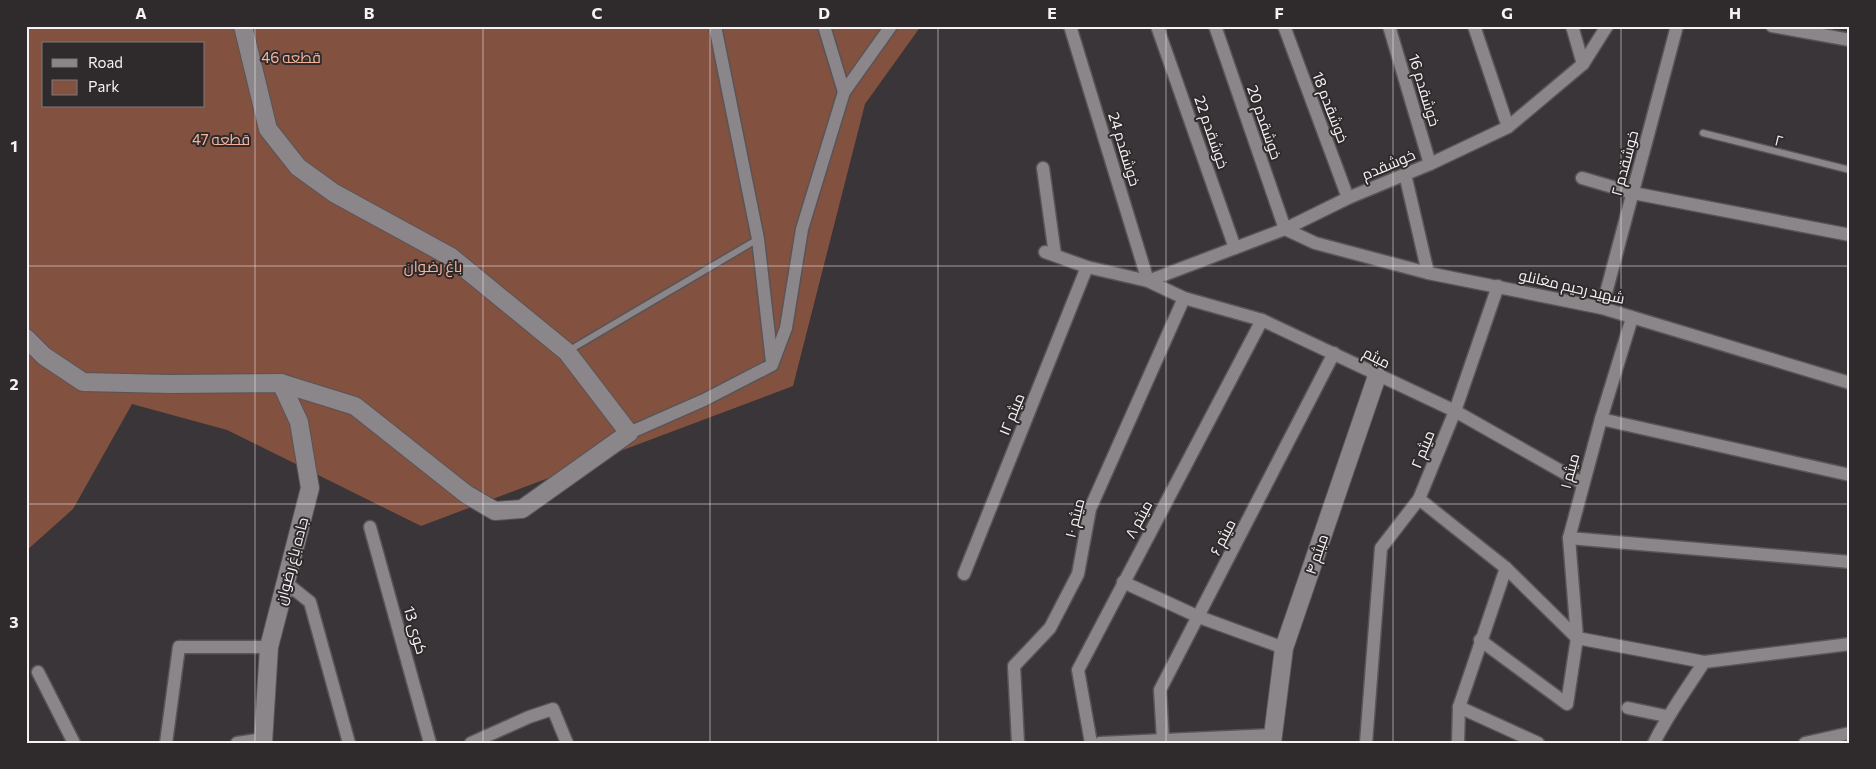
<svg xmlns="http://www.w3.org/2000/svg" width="1876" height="769" font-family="Commissioner,Cairo,sans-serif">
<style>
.green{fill:#835140;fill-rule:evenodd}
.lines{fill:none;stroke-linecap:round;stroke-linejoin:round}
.lane-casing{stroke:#585457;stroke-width:9}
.street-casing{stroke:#585457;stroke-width:15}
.secondary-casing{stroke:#585457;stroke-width:20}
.lane{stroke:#8b868a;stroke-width:6}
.street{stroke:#8b868a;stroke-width:12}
.secondary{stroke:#8b868a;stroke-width:18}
.grid{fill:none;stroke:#f6f3f5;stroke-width:1;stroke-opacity:0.55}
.labels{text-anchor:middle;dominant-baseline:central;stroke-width:4;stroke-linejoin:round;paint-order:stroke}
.park-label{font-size:15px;fill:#f7b49b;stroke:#2f2b2d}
.street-label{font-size:15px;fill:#f6f3f5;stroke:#2f2b2d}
.neatline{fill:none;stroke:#f6f3f5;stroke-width:2}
.grid-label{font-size:16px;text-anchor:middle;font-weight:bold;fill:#f6f3f5}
</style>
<rect width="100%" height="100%" fill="#393538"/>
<path class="green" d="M26 26H921L865 104 793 386 421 526 227 430 132 404 73 509 26 551ZM44 44H204V106H44Z"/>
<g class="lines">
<g class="lane-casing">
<g id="lane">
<polyline points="1703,133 1850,170"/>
<polyline points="568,351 758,239"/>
</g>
</g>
<g class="street-casing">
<g id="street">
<polyline points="715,26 758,239 772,362"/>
<polyline points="824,26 844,92"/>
<polyline points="1070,26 1148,281"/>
<polyline points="1157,26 1235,248"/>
<polyline points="1215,26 1285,229 1315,243 1428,273 1602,308 1850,383"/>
<polyline points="1284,26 1348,198"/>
<polyline points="1389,26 1430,164"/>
<polyline points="1474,26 1508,127"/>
<polyline points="1572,26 1583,64"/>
<polyline points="1772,26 1850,40"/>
<polyline points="1043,168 1055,255"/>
<polyline points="1405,174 1428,273"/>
<polyline points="1582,178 1633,193 1850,235"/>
<polyline points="1045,252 1087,267 1148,281 1184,298 1262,320 1455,411 1582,483"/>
<polyline points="1148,281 1285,229 1348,198 1430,164 1508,127 1583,64 1607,26"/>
<polyline points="1602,308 1677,26"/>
<polyline points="1601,419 1850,475"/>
<polyline points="629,433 704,400 772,365 786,328 802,229 844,92 891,26"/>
<polyline points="1419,499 1506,568 1577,638 1704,662 1850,644"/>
<polyline points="370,527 430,743"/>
<polyline points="1569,538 1850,562"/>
<polyline points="964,574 1087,267"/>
<polyline points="285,582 310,602 349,743"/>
<polyline points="1123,582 1199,617 1284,648"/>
<polyline points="1480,640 1567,704 1577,638 1569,538 1601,419 1632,318"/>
<polyline points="38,672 74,743"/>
<polyline points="1459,707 1538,743"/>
<polyline points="1628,708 1666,716"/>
<polyline points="1163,740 1160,690 1334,353"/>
<polyline points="166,743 179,647 269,647"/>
<polyline points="237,743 263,739"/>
<polyline points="471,743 529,717 553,709 567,743"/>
<polyline points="1018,743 1014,666 1050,628 1078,574 1090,509 1184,298"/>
<polyline points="1091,743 1078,670 1262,320"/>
<polyline points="1100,743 1273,735"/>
<polyline points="1366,743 1381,548 1419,499 1455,411 1498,286"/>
<polyline points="1458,743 1459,707 1506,568"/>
<path d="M1654 743C1668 714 1687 689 1704 662"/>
<polyline points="1805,743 1850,733"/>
</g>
</g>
<g class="secondary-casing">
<g id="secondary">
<polyline points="26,338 44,356 83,382 170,384 281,383 355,406 466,494 495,511 522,509 629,433 567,352 451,257 334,193 298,167 268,129 243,26"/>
<polyline points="263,743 269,647 310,488 299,422 281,383"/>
<polyline points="1272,743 1284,648 1377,376"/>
</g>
</g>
<use href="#lane" class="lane"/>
<use href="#street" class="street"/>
<use href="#secondary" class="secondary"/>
</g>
<path class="grid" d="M255 26V743M483 26V743M710 26V743M938 26V743M1166 26V743M1393 26V743M1621 26V743M26 266H1850M26 504H1850"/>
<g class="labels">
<g class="park-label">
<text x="291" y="57">قطعه 46</text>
<text x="221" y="139">قطعه 47</text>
<text x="433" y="266">باغ رضوان</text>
</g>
<g class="street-label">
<text transform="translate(1425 90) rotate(73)">خوشقدم 16</text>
<text transform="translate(1331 107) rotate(69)">خوشقدم 18</text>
<text transform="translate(1265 122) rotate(71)">خوشقدم 20</text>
<text transform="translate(1212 132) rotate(71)">خوشقدم 22</text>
<text transform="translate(1779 140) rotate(14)">۲</text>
<text transform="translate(1125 149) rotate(73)">خوشقدم 24</text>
<text transform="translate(1624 163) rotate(-75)">۲ خوشقدم</text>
<text transform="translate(1388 164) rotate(-23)">خوشقدم</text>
<text transform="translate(1572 286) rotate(13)">شهید رحیم مغانلو</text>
<text transform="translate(1377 357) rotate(27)">میثم</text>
<text transform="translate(1011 414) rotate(-68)">۱۲ میثم</text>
<text transform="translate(1422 449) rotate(-68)">۲ میثم</text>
<text transform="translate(1569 471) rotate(-75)">۱ میثم</text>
<text transform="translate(1074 518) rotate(-76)">۱۰ میثم</text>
<text transform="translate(1138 519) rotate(-62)">۸ میثم</text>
<text transform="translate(1222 537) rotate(-63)">۶ میثم</text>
<text transform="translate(1316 554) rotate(-71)">۴ میثم</text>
<text transform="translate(291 561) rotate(-75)">جاده باغ رضوان</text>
<text transform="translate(416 630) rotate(74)">کوی 13</text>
</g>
</g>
<rect width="1876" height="769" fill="none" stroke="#2f2b2d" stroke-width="55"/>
<rect x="42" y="42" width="162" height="65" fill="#2f2b2d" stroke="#7f7b7d"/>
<rect x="52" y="59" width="25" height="8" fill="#8b868a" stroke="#7f7b7d"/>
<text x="88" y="68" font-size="15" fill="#f6f3f5">Road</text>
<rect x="52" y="80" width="25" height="15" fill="#835140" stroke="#7f7b7d"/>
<text x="88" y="92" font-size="15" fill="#f6f3f5">Park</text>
<rect x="28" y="28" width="1820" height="714" class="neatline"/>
<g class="grid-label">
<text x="141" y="19">A</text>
<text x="369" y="19">B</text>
<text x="597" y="19">C</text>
<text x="824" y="19">D</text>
<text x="1052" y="19">E</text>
<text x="1279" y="19">F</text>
<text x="1507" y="19">G</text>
<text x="1735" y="19">H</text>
<text x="14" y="152">1</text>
<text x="14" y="390">2</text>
<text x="14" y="628">3</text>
</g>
</svg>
